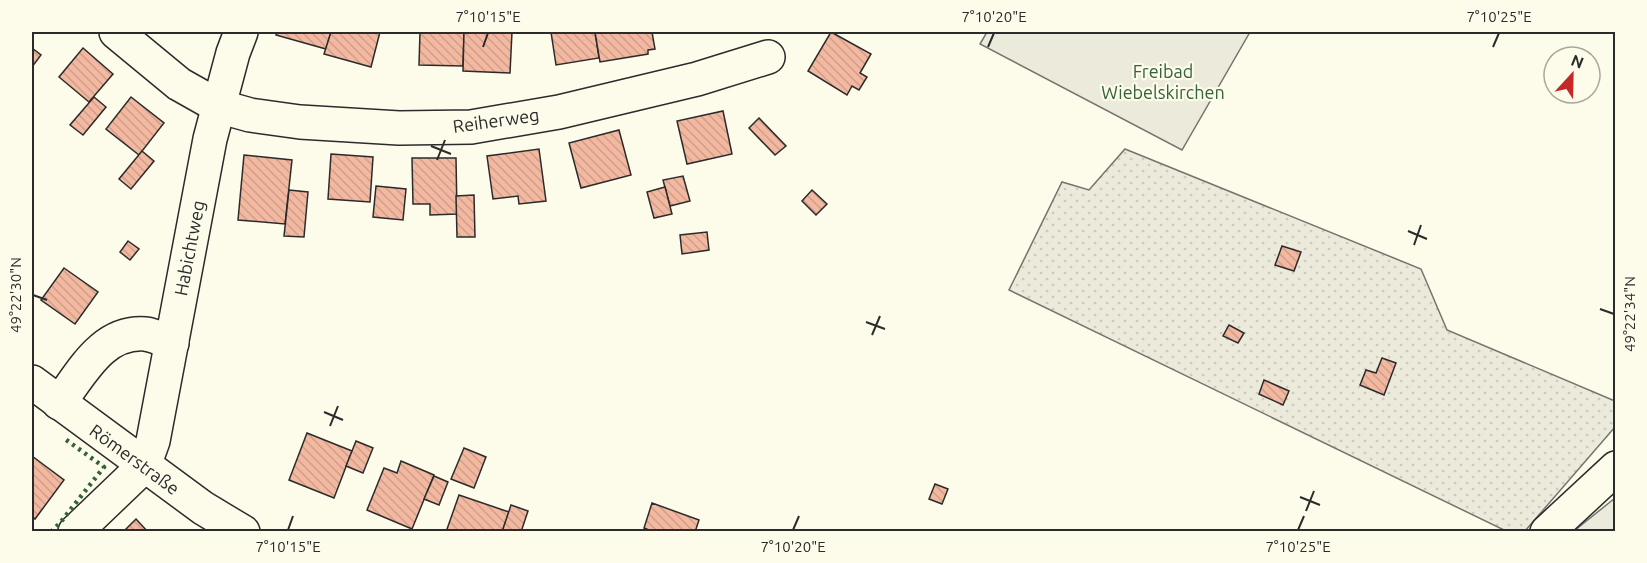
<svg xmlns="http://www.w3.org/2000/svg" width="1647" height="563" font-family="Ubuntu,sans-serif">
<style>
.grass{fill:url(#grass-dots);stroke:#74746e;stroke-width:1.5}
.park{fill:#ecebdb;stroke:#74746e;stroke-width:1.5}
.building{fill:url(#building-back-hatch);stroke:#2b2b2b;stroke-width:1.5}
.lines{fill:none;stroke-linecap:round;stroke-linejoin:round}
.minor-casing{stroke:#2b2b2b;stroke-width:36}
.minor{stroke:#fdfbea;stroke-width:33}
.hedge{stroke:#34623c;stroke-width:4.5;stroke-dasharray:3 4.5;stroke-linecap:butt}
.ticks{fill:none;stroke:#2b2b2b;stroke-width:2}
.labels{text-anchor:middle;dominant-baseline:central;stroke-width:4.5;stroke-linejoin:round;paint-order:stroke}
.park-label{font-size:18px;fill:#34623c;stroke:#fdfbea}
.street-label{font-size:18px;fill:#2b2b2b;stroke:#fdfbea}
.neatline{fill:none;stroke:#2b2b2b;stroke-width:2}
.ticks-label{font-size:15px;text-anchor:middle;fill:#2b2b2b}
</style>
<defs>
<pattern id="grass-dots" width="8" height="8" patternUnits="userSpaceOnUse" patternTransform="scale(1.5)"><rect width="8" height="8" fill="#ecebdb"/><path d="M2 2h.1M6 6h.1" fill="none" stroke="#cbcabc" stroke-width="1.8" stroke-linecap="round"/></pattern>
<pattern id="building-back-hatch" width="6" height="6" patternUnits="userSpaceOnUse" patternTransform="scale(1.5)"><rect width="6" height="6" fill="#f2b8a0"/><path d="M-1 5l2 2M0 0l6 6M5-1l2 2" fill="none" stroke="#d09e8a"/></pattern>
</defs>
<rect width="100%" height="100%" fill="#fdfbea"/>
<polygon class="grass" points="1125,149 1421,269 1447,330 1615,401 1615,427 1525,531 1506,531 1009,290 1062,182 1089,190"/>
<g class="park">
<polygon points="987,32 1250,32 1182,150 980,44"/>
<polygon points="1615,498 1615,531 1574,531"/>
</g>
<g class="building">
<polygon points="277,32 331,32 326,49 276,35"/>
<polygon points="331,32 380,32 371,67 324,54"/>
<polygon points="420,32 464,32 463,66 419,65"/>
<polygon points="464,32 512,32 510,73 463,71"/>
<polygon points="551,32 595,32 599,58 556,65"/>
<polygon points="595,32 652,32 655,49 648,50 648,54 600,62"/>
<polygon points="831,32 871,54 860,73 867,77 859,90 852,86 847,95 808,71"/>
<polygon points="32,48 41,55 32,67"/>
<polygon points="83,48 113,74 89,102 59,77"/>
<polygon points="94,97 106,107 83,135 70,125"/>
<polygon points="131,97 164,123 139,155 106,129"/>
<polygon points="723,111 732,154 687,164 677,121"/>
<polygon points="759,118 786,146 775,155 749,128"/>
<polygon points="619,130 631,175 581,188 569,143"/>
<polygon points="539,149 546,201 519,204 518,196 493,199 487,156"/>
<polygon points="142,151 154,161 131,189 119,179"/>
<polygon points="331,154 373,157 370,202 328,199"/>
<polygon points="244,155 292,160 285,224 238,220"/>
<polygon points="412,158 456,158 457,214 430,215 430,204 413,204"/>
<polygon points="683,176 690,201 670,206 663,180"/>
<polygon points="376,186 406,189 403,220 373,217"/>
<polygon points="665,187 672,214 654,218 647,192"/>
<polygon points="289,190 308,192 304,237 284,236"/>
<polygon points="812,190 827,204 816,215 802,201"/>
<polygon points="474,195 475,237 457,237 456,196"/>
<polygon points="707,232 709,250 682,254 680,235"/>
<polygon points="128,241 139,249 130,260 120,252"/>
<polygon points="1282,246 1301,252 1294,271 1275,265"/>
<polygon points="64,268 98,292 75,324 41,300"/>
<polygon points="1229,325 1244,333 1238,343 1223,336"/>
<polygon points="1382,358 1396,363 1384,395 1360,385 1366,370 1376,373"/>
<polygon points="1264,380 1289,391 1283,405 1259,394"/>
<polygon points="307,433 352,451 334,498 289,480"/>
<polygon points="356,441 373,448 363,473 346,466"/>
<polygon points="464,448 486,457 474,488 451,479"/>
<polygon points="32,456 64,480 35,519 32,516"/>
<polygon points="401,461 434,475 412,529 367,510 384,468 397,473"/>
<polygon points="434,476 448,482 439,505 424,499"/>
<polygon points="935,484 948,489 942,504 929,499"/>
<polygon points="459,495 509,512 502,532 446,532"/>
<polygon points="652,503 699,520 695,532 654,532 644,528"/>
<polygon points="511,505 528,511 521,532 502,532"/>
<polygon points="136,519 148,532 123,532"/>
</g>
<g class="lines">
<g class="minor-casing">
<g id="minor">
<polyline points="116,32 179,84 218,106 250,115 300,122 399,128 471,127 559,112 697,79 768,57"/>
<polyline points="32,382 203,508 243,532"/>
<path d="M59 403C82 373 102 331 145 334 154 335 164 340 172 343"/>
<polyline points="75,532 144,466 153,441 210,139 233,53 241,32"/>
<polyline points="1547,532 1616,468"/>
</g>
</g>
<use href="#minor" class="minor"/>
<polyline class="hedge" points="51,532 60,523 104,467 65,439"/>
</g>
<path class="ticks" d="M483 47 488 33M988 47 994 33M1493 47 1499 33M431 146 451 154M437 160 445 140M1408 231 1427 239M1414 245 1421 225M33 295 47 300M1600 309 1614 314M866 322 885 329M872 335 880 316M324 412 343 420M330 426 338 406M1300 497 1320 505M1306 511 1314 491M288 530 293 516M793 530 799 516M1298 530 1304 516"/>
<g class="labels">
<g class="park-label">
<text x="1163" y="71">Freibad<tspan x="1163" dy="21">Wiebelskirchen</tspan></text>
</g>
<g class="street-label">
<text transform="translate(496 120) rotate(-8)">Reiherweg</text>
<text transform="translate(189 248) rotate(-79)">Habichtweg</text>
<text transform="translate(135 459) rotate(36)">Römerstraße</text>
</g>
</g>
<rect width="1647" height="563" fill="none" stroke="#fdfbea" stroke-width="66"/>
<g transform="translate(1572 75) rotate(22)"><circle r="28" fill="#fdfbea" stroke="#a9a89e" stroke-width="1.5"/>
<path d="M0-4.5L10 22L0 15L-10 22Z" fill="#c62828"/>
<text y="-9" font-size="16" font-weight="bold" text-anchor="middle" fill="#2b2b2b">N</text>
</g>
<rect x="33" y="33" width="1581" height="497" class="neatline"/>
<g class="ticks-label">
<text x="488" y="22">7°10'15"E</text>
<text x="994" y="22">7°10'20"E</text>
<text x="1499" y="22">7°10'25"E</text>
<text transform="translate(16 295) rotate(-90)" y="5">49°22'30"N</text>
<text transform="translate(1630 314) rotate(-90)" y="5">49°22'34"N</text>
<text x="288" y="552">7°10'15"E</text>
<text x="793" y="552">7°10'20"E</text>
<text x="1298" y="552">7°10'25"E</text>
</g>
</svg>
